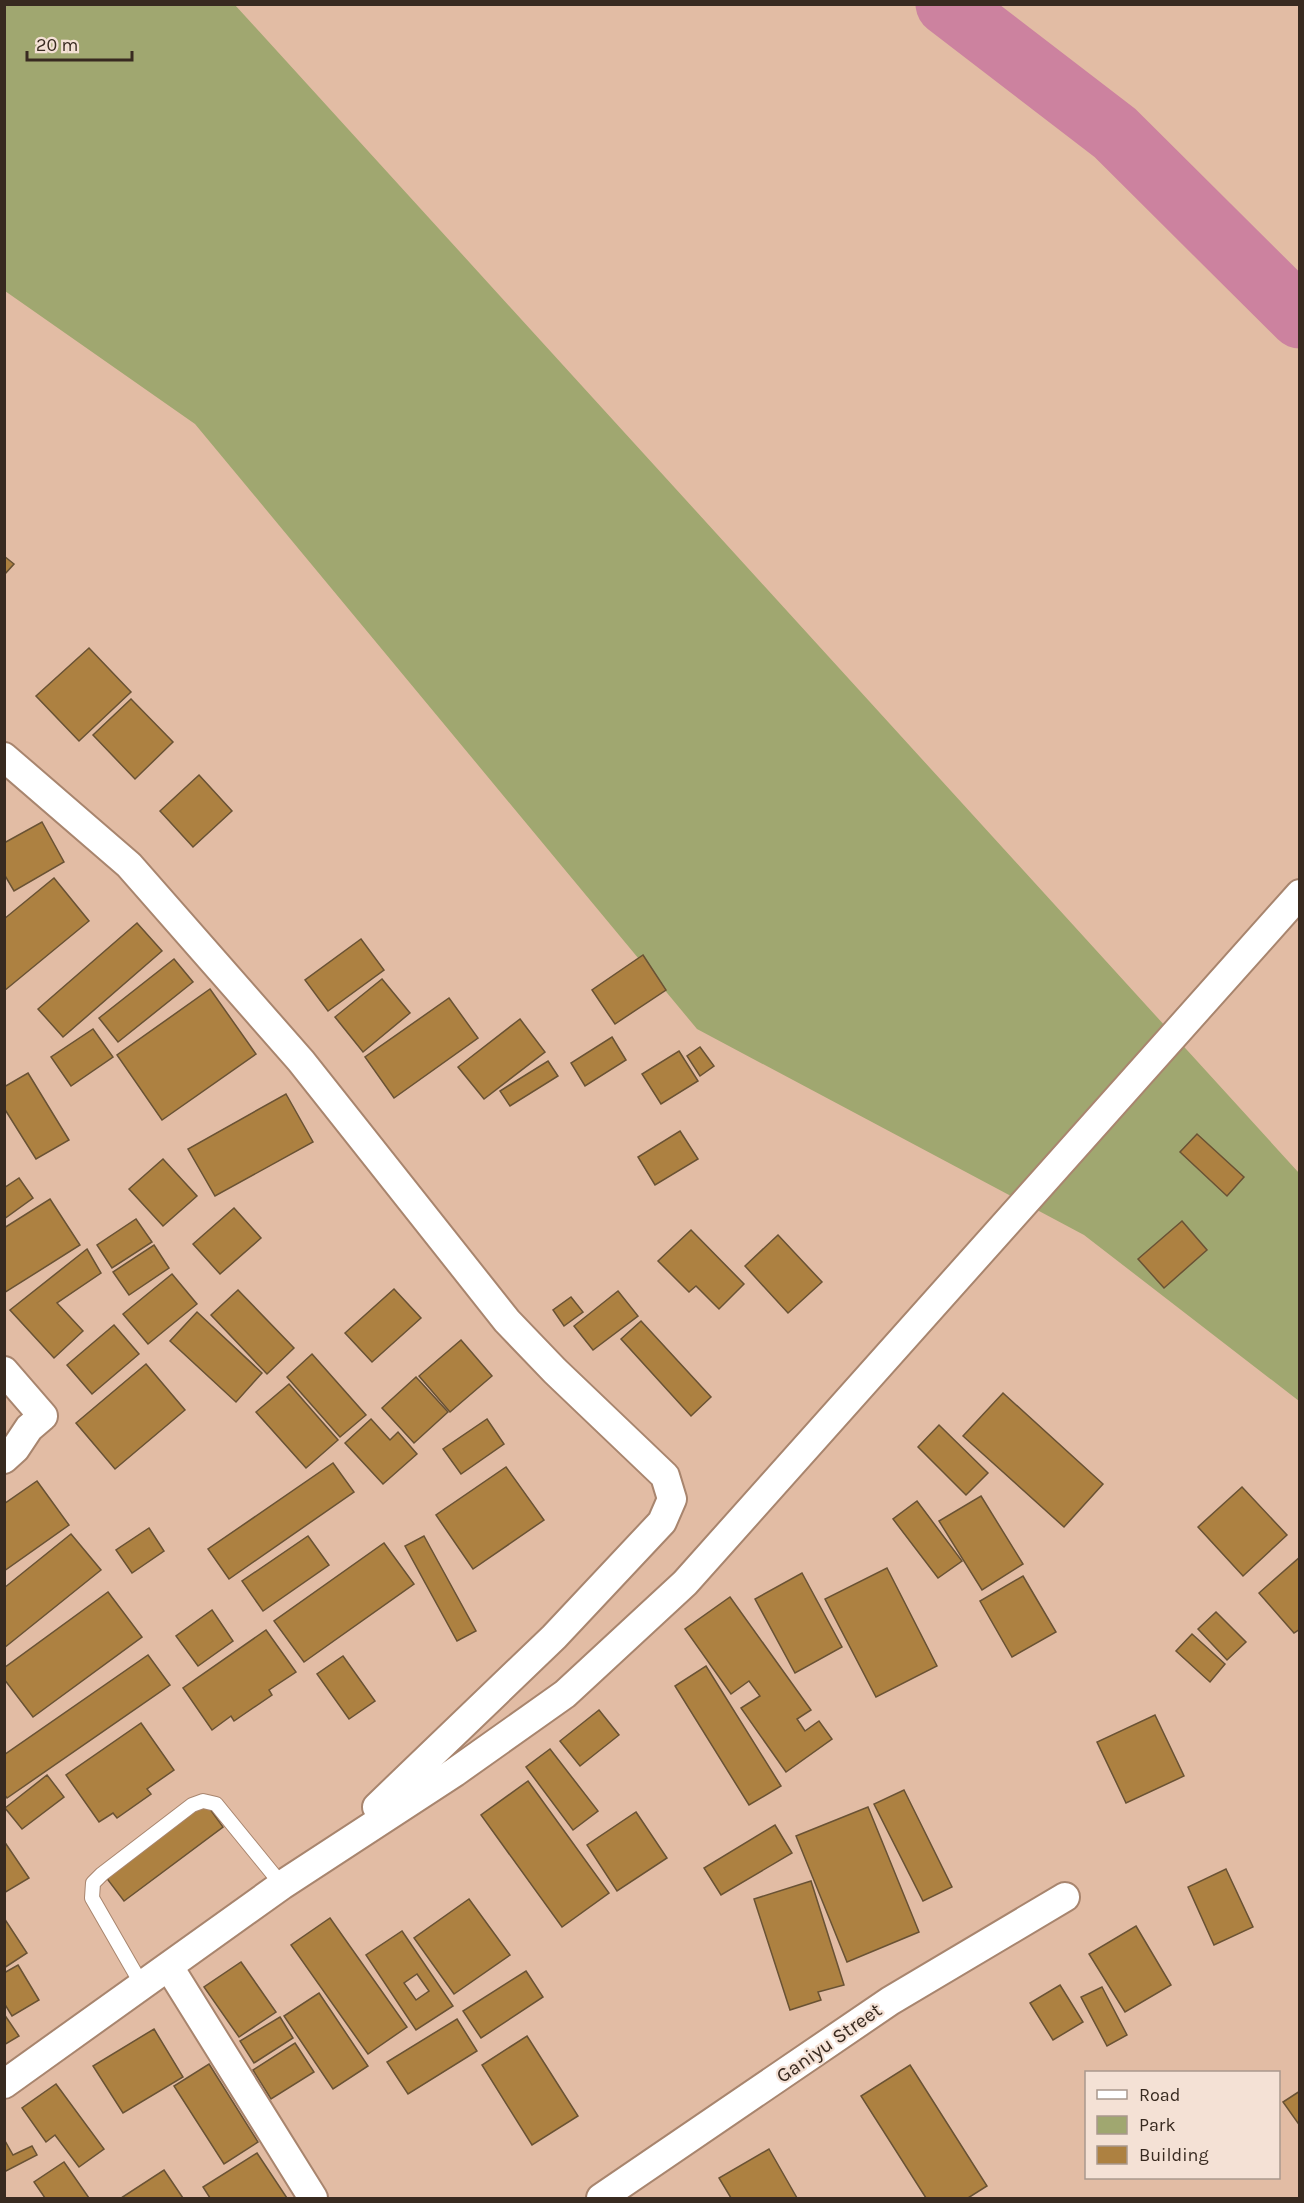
<svg xmlns="http://www.w3.org/2000/svg" width="1304" height="2203" font-family="Karla,sans-serif">
<style>
.green{fill:#a0a770}
.lines{fill:none;stroke-linecap:round;stroke-linejoin:round}
.river{stroke:#cc829f;stroke-width:63}
.building{fill:#ad8141;stroke:#695234;stroke-width:1.5;fill-rule:evenodd}
.service-casing{stroke:#a8856e;stroke-width:16}
.minor-casing{stroke:#a8856e;stroke-width:32}
.service{stroke:#fff;stroke-width:14}
.minor{stroke:#fff;stroke-width:28}
.labels{text-anchor:middle;dominant-baseline:central;stroke-width:4.5;stroke-linejoin:round;paint-order:stroke}
.street-label{font-size:20px;fill:#382a20;stroke:#f4e1d5}
</style>
<rect width="100%" height="100%" fill="#e2bca4"/>
<polygon class="green" points="5,5 235,5 1299,1173 1299,1401 1084,1235 697,1029 195,424 5,291"/>
<g class="lines">
<polyline class="river" points="947,4 1115,133 1300,317"/>
</g>
<g class="building">
<polygon points="4,556 14,564 4,575"/>
<polygon points="89,648 131,692 79,741 36,696"/>
<polygon points="131,699 173,742 135,779 93,735"/>
<polygon points="199,775 232,811 193,847 160,811"/>
<polygon points="42,822 64,862 14,891 4,874 4,843"/>
<polygon points="54,878 89,921 4,991 4,919"/>
<polygon points="137,923 162,951 63,1037 38,1009"/>
<polygon points="361,939 384,970 328,1011 305,980"/>
<polygon points="643,955 666,990 615,1024 592,990"/>
<polygon points="174,959 193,982 118,1042 99,1018"/>
<polygon points="382,979 410,1013 363,1052 335,1017"/>
<polygon points="210,989 256,1054 162,1120 117,1055"/>
<polygon points="449,998 478,1038 394,1098 365,1057"/>
<polygon points="520,1019 545,1052 484,1099 458,1067"/>
<polygon points="93,1029 113,1057 71,1086 51,1057"/>
<polygon points="612,1037 626,1060 585,1086 571,1063"/>
<polygon points="700,1047 714,1066 700,1076 687,1056"/>
<polygon points="679,1051 698,1081 661,1104 642,1074"/>
<polygon points="548,1061 558,1076 510,1106 500,1091"/>
<polygon points="28,1073 69,1140 36,1159 4,1108 4,1087"/>
<polygon points="286,1094 313,1142 215,1196 188,1149"/>
<polygon points="680,1131 698,1159 655,1185 638,1157"/>
<polygon points="1197,1134 1244,1177 1227,1196 1180,1152"/>
<polygon points="163,1159 197,1196 163,1226 129,1189"/>
<polygon points="19,1178 33,1198 4,1219 4,1188"/>
<polygon points="50,1199 80,1245 4,1293 4,1228"/>
<polygon points="234,1208 261,1238 220,1274 193,1244"/>
<polygon points="136,1219 152,1242 112,1268 97,1245"/>
<polygon points="1182,1221 1207,1250 1164,1288 1138,1259"/>
<polygon points="691,1230 744,1284 719,1309 696,1286 689,1292 658,1261"/>
<polygon points="778,1235 822,1282 788,1313 745,1266"/>
<polygon points="154,1245 169,1268 129,1295 113,1272"/>
<polygon points="87,1249 101,1273 57,1303 83,1331 54,1358 10,1310"/>
<polygon points="172,1274 197,1304 148,1344 123,1314"/>
<polygon points="394,1289 421,1318 372,1362 345,1333"/>
<polygon points="238,1290 294,1348 267,1374 211,1315"/>
<polygon points="618,1291 638,1316 593,1350 574,1326"/>
<polygon points="571,1297 583,1312 564,1326 553,1310"/>
<polygon points="197,1312 262,1373 236,1402 170,1341"/>
<polygon points="641,1321 711,1397 691,1416 621,1339"/>
<polygon points="114,1325 139,1354 92,1394 67,1365"/>
<polygon points="461,1340 492,1376 450,1412 419,1376"/>
<polygon points="312,1354 366,1415 340,1437 287,1377"/>
<polygon points="146,1364 185,1410 115,1469 76,1423"/>
<polygon points="416,1377 448,1412 414,1443 382,1408"/>
<polygon points="289,1384 338,1440 306,1468 256,1412"/>
<polygon points="1003,1393 1103,1484 1064,1527 963,1436"/>
<polygon points="371,1419 390,1440 398,1432 417,1454 383,1484 345,1443"/>
<polygon points="487,1419 504,1444 461,1474 443,1449"/>
<polygon points="939,1425 988,1473 966,1495 918,1447"/>
<polygon points="333,1463 354,1492 229,1579 208,1549"/>
<polygon points="506,1467 544,1520 473,1569 436,1515"/>
<polygon points="37,1481 69,1525 4,1571 4,1504"/>
<polygon points="1242,1487 1287,1535 1243,1576 1198,1527"/>
<polygon points="981,1496 1023,1564 982,1590 939,1521"/>
<polygon points="917,1501 962,1561 938,1578 893,1519"/>
<polygon points="149,1528 164,1551 132,1573 116,1550"/>
<polygon points="71,1534 101,1570 4,1648 4,1588"/>
<polygon points="308,1536 329,1565 263,1611 242,1581"/>
<polygon points="424,1536 476,1631 457,1641 405,1546"/>
<polygon points="384,1543 414,1584 304,1662 274,1621"/>
<polygon points="1300,1557 1300,1629 1294,1633 1259,1593"/>
<polygon points="887,1568 937,1666 876,1697 825,1599"/>
<polygon points="802,1573 842,1647 795,1673 755,1599"/>
<polygon points="1023,1576 1056,1632 1012,1657 980,1601"/>
<polygon points="108,1592 142,1637 33,1717 4,1679 4,1668"/>
<polygon points="730,1597 811,1710 797,1719 805,1731 819,1721 832,1739 786,1772 741,1708 760,1696 749,1681 731,1694 685,1629"/>
<polygon points="212,1610 233,1641 198,1666 176,1636"/>
<polygon points="1216,1612 1246,1642 1227,1660 1198,1629"/>
<polygon points="266,1630 296,1672 269,1690 272,1695 234,1721 231,1716 212,1730 183,1688"/>
<polygon points="1192,1634 1225,1664 1210,1682 1176,1651"/>
<polygon points="148,1655 170,1685 7,1798 4,1794 4,1755"/>
<polygon points="343,1656 375,1701 349,1719 317,1674"/>
<polygon points="706,1666 781,1786 749,1805 675,1686"/>
<polygon points="599,1710 619,1735 580,1766 560,1741"/>
<polygon points="1155,1715 1184,1776 1126,1803 1097,1742"/>
<polygon points="141,1723 174,1770 147,1789 151,1794 117,1818 113,1813 99,1822 66,1775"/>
<polygon points="550,1749 598,1811 573,1830 526,1767"/>
<polygon points="47,1775 64,1797 22,1829 5,1808"/>
<polygon points="528,1781 609,1893 562,1927 481,1815"/>
<polygon points="904,1790 952,1887 923,1901 874,1804"/>
<polygon points="205,1802 223,1827 124,1901 105,1876"/>
<polygon points="868,1807 919,1932 847,1962 796,1836"/>
<polygon points="636,1812 667,1858 617,1891 587,1845"/>
<polygon points="775,1825 792,1853 721,1895 704,1868"/>
<polygon points="4,1841 29,1878 4,1893"/>
<polygon points="1226,1869 1253,1927 1214,1945 1188,1887"/>
<polygon points="811,1881 844,1985 818,1992 821,2000 790,2010 754,1899"/>
<polygon points="469,1899 510,1955 454,1994 414,1938"/>
<polygon points="4,1918 27,1953 4,1968"/>
<polygon points="330,1918 407,2027 368,2054 291,1945"/>
<polygon points="1136,1926 1171,1985 1125,2012 1089,1954"/>
<path d="M402 1931 453 2006 416 2030 366 1955ZM417 1974 429 1991 416 2000 404 1983Z"/>
<polygon points="241,1962 276,2012 239,2037 204,1987"/>
<polygon points="18,1965 39,2000 12,2016 4,2003 4,1973"/>
<polygon points="526,1971 543,1997 481,2038 463,2011"/>
<polygon points="1060,1985 1083,2022 1053,2040 1030,2003"/>
<polygon points="1102,1987 1127,2035 1107,2046 1081,1997"/>
<polygon points="319,1993 368,2066 333,2089 284,2016"/>
<polygon points="4,2014 19,2036 4,2045"/>
<polygon points="280,2017 293,2038 254,2063 240,2041"/>
<polygon points="457,2019 477,2051 408,2094 387,2062"/>
<polygon points="154,2029 183,2077 123,2113 93,2066"/>
<polygon points="527,2036 578,2116 532,2145 482,2065"/>
<polygon points="295,2043 314,2072 271,2099 253,2070"/>
<polygon points="209,2064 258,2142 224,2164 174,2086"/>
<polygon points="910,2065 987,2186 968,2198 926,2198 861,2096"/>
<polygon points="56,2084 104,2149 79,2167 55,2135 46,2142 22,2108"/>
<polygon points="1300,2091 1300,2126 1283,2102"/>
<polygon points="4,2139 13,2155 32,2146 37,2155 4,2172"/>
<polygon points="769,2149 797,2198 731,2198 719,2178"/>
<polygon points="257,2153 287,2198 210,2198 203,2187"/>
<polygon points="64,2162 89,2198 45,2198 34,2182"/>
<polygon points="164,2170 183,2198 121,2198"/>
</g>
<g class="lines">
<g class="service-casing">
<polyline id="service" points="142,1985 92,1898 93,1883 102,1874 192,1805 203,1801 216,1804 282,1885"/>
</g>
<g class="minor-casing">
<g id="minor">
<polyline points="4,757 129,865 301,1061 507,1321 555,1371 665,1476 672,1499 662,1522 554,1637 377,1807"/>
<polyline points="4,1371 43,1416 29,1428 15,1449 4,1459"/>
<polyline points="169,1967 313,2198"/>
<polyline points="4,2084 282,1885 455,1772 565,1694 685,1583 1300,894"/>
<polyline points="601,2198 890,2001 1065,1897"/>
</g>
</g>
<use href="#service" class="service"/>
<use href="#minor" class="minor"/>
</g>
<g class="labels">
<g class="street-label">
<text transform="translate(829 2043) rotate(-35)">Ganiyu Street</text>
</g>
</g>
<rect width="1304" height="2203" fill="none" stroke="#382a20" stroke-width="12"/>
<rect x="1085" y="2071" width="195" height="108" fill="#f4e1d5" stroke="#a9988d" stroke-width="1.5"/>
<rect x="1097" y="2090" width="30" height="9" fill="#ffffff" stroke="#a9988d" stroke-width="1.5"/>
<text x="1139" y="2101" font-size="18" fill="#382a20">Road</text>
<rect x="1097" y="2116" width="30" height="18" fill="#a0a770" stroke="#a9988d" stroke-width="1.5"/>
<text x="1139" y="2131" font-size="18" fill="#382a20">Park</text>
<rect x="1097" y="2146" width="30" height="18" fill="#ad8141" stroke="#a9988d" stroke-width="1.5"/>
<text x="1139" y="2161" font-size="18" fill="#382a20">Building</text>
<path d="M27 51v9h105v-9" fill="none" stroke="#382a20" stroke-width="3"/>
<text x="36" y="51" font-size="18" fill="#382a20" stroke="#f4e1d5" stroke-width="4.5" paint-order="stroke">20 m</text>
</svg>
